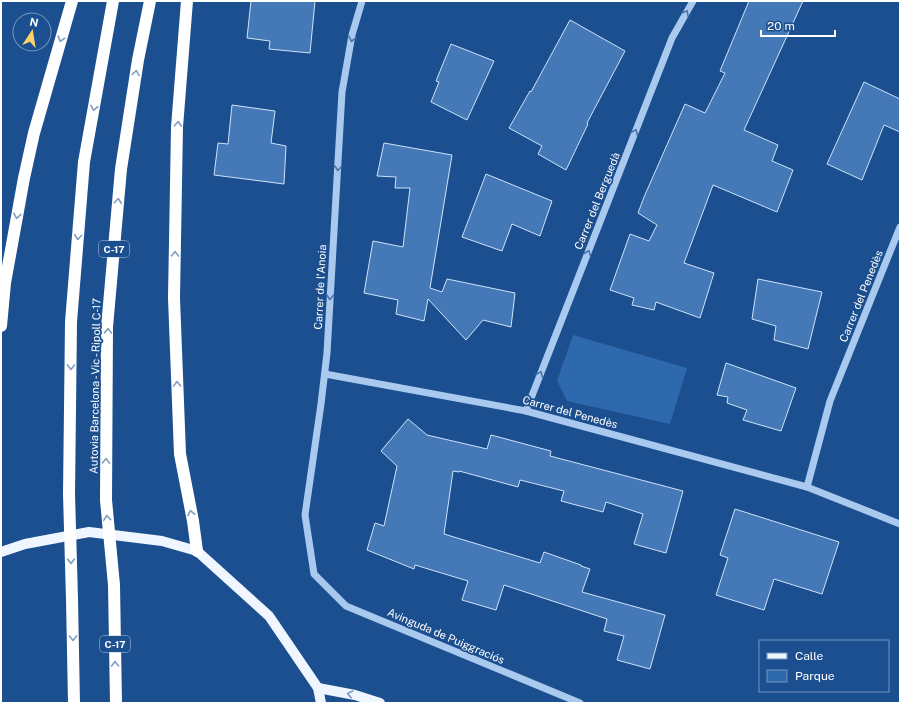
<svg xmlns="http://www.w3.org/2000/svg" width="901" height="704" font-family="'Public Sans',sans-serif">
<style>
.green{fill:#2e69ad}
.building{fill:#4478b7;stroke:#cfe3fa}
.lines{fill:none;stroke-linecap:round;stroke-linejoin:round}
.minor{stroke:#a9c9ee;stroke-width:7}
.major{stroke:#f0f6ff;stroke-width:10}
.highway{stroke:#fff;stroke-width:12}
.highway-bridge{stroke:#fff;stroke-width:12}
.oneway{stroke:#4674ac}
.oneway2{stroke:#829ec1}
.oneway3{stroke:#7b9ac1}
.labels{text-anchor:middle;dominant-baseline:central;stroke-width:3.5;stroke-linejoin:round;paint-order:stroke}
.shield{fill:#1b4f8f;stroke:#bbcadd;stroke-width:1}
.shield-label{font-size:10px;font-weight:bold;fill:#fff}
.street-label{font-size:11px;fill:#fff;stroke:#1b4f8f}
</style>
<rect width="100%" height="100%" fill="#1b4f8f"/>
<polygon class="green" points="573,335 687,368 670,424 567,401 557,381"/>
<g class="building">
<polygon points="251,1 315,1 310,53 269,49 270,41 247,38"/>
<polygon points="749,1 803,1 744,130 778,145 772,161 793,170 777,212 713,185 684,263 714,273 700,318 656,302 654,310 632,305 634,298 610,290 630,234 649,241 657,225 638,213 644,197 685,104 705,113 725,73 720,71"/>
<polygon points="570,20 625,51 587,123 588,124 566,170 538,154 542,146 509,128 530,91 531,92"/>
<polygon points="451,44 494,61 467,120 431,102 439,82 436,81"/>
<polygon points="864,82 900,99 900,132 884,125 862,180 827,164"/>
<polygon points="232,105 275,111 271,143 286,146 284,184 214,175 218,143 228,144"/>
<polygon points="384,143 452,155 430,288 442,292 447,279 515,293 511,327 483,320 466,340 428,299 424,321 396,314 398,300 364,293 373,241 403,247 410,188 395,188 396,177 377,176"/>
<polygon points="486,174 552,201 540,236 512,224 502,251 462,237"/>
<polygon points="758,279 822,292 808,349 774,340 776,326 752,319"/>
<polygon points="726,363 796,388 781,431 743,420 747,410 727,403 728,397 717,395"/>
<polygon points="408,419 427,435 487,449 491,435 551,451 550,456 683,491 666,553 634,544 643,514 606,502 603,512 561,501 564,491 520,480 518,487 459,471 459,472 453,471 444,534 540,563 544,552 581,565 581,566 590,569 582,592 665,615 650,669 617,660 624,636 604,631 607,619 504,585 496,610 462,600 468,581 415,565 414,569 367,550 375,523 384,526 397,466 381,451"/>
<polygon points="735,509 839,542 822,594 774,579 764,610 716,595 728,558 720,555"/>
</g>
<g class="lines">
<g class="minor">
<polyline points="362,1 352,35 342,92 327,353 321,404 305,515 314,574 346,606 580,703"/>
<polyline points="325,374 526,411 807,487 900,524"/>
<polyline points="526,411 672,38 693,1"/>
<polyline points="807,487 830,401 900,227"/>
</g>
<g class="major">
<polyline points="1,552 25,544 89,532 162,541 197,551 269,616 318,688 321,703"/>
<polyline points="318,688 355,695 380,703"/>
</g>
<g class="highway">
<polyline points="187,1 177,127 174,298 180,454 193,521 197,551"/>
<polyline points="1,326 5,283 24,178 34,133 72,1"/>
<polyline points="69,494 71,322 84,162 113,1"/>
<polyline points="106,500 107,327 121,169 138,60 150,1"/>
<polyline points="114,585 116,703"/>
<polyline points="72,599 74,703"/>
</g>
<g class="highway-bridge">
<polyline points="69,494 72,599"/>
<polyline points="106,500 114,585"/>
</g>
</g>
<defs><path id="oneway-chevron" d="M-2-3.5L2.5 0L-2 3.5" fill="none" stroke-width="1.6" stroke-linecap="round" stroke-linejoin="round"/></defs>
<g class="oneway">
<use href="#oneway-chevron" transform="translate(686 13) rotate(-61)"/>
<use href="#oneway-chevron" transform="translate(352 39) rotate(102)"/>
<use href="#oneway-chevron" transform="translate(635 132) rotate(-68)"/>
<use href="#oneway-chevron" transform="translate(338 168) rotate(93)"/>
<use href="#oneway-chevron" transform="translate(588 253) rotate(-68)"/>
<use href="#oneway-chevron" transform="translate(330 297) rotate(93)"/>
<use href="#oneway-chevron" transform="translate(540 374) rotate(-68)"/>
</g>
<g class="oneway2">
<use href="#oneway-chevron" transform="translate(61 39) rotate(106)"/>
<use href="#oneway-chevron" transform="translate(136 73) rotate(-81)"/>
<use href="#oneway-chevron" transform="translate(94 108) rotate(100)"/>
<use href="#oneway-chevron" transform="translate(178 124) rotate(-87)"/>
<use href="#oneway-chevron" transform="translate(118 201) rotate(-85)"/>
<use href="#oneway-chevron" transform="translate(17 216) rotate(100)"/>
<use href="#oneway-chevron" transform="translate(78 237) rotate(95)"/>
<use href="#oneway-chevron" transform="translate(175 254) rotate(-89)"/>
<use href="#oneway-chevron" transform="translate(108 331) rotate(-88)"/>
<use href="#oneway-chevron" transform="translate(71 367) rotate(91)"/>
<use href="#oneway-chevron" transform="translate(177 384) rotate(-92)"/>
<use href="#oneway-chevron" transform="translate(106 461) rotate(-89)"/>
<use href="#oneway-chevron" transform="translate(191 513) rotate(-101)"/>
<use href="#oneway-chevron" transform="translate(107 518) rotate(-96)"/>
<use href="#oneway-chevron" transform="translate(71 561) rotate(88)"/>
<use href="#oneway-chevron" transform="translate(73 638) rotate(89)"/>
<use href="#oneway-chevron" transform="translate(115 664) rotate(-91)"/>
</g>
<use class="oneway3" href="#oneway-chevron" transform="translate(350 694) rotate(-167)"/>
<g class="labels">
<g class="shield">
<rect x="99" y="241" width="30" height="16" rx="3"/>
<rect x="100" y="636" width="30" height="16" rx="3"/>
</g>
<g class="shield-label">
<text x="114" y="249">C-17</text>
<text x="115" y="644">C-17</text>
</g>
<g class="street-label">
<text transform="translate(597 201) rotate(-68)">Carrer del Berguedà</text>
<text transform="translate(320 287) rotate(-87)">Carrer de l'Anoia</text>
<text transform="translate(861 296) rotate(-68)">Carrer del Penedès</text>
<text transform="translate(95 386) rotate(-89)">Autovia Barcelona - Vic - Ripoll C-17</text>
<text transform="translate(570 412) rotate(15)">Carrer del Penedès</text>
<text transform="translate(446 636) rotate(23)">Avinguda de Puiggraciós</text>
</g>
</g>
<rect width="901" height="704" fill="none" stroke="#ffffff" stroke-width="4"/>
<rect x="759" y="640" width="130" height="52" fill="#1b4f8f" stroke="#7695bc"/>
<rect x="767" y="653" width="20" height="6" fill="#f0f6ff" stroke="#7695bc"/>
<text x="795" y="660" font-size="12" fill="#ffffff">Calle</text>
<rect x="767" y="670" width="20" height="12" fill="#2e69ad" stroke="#7695bc"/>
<text x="795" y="680" font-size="12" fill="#ffffff">Parque</text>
<g transform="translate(32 32) rotate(12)"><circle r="19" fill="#1b4f8f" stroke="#7695bc"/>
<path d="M0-3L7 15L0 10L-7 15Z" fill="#ffd166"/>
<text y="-6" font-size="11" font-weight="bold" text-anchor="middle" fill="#ffffff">N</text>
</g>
<path d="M761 30v6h74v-6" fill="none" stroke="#ffffff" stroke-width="2"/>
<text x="767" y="30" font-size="12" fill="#ffffff" stroke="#1b4f8f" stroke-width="3" paint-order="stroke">20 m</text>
</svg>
